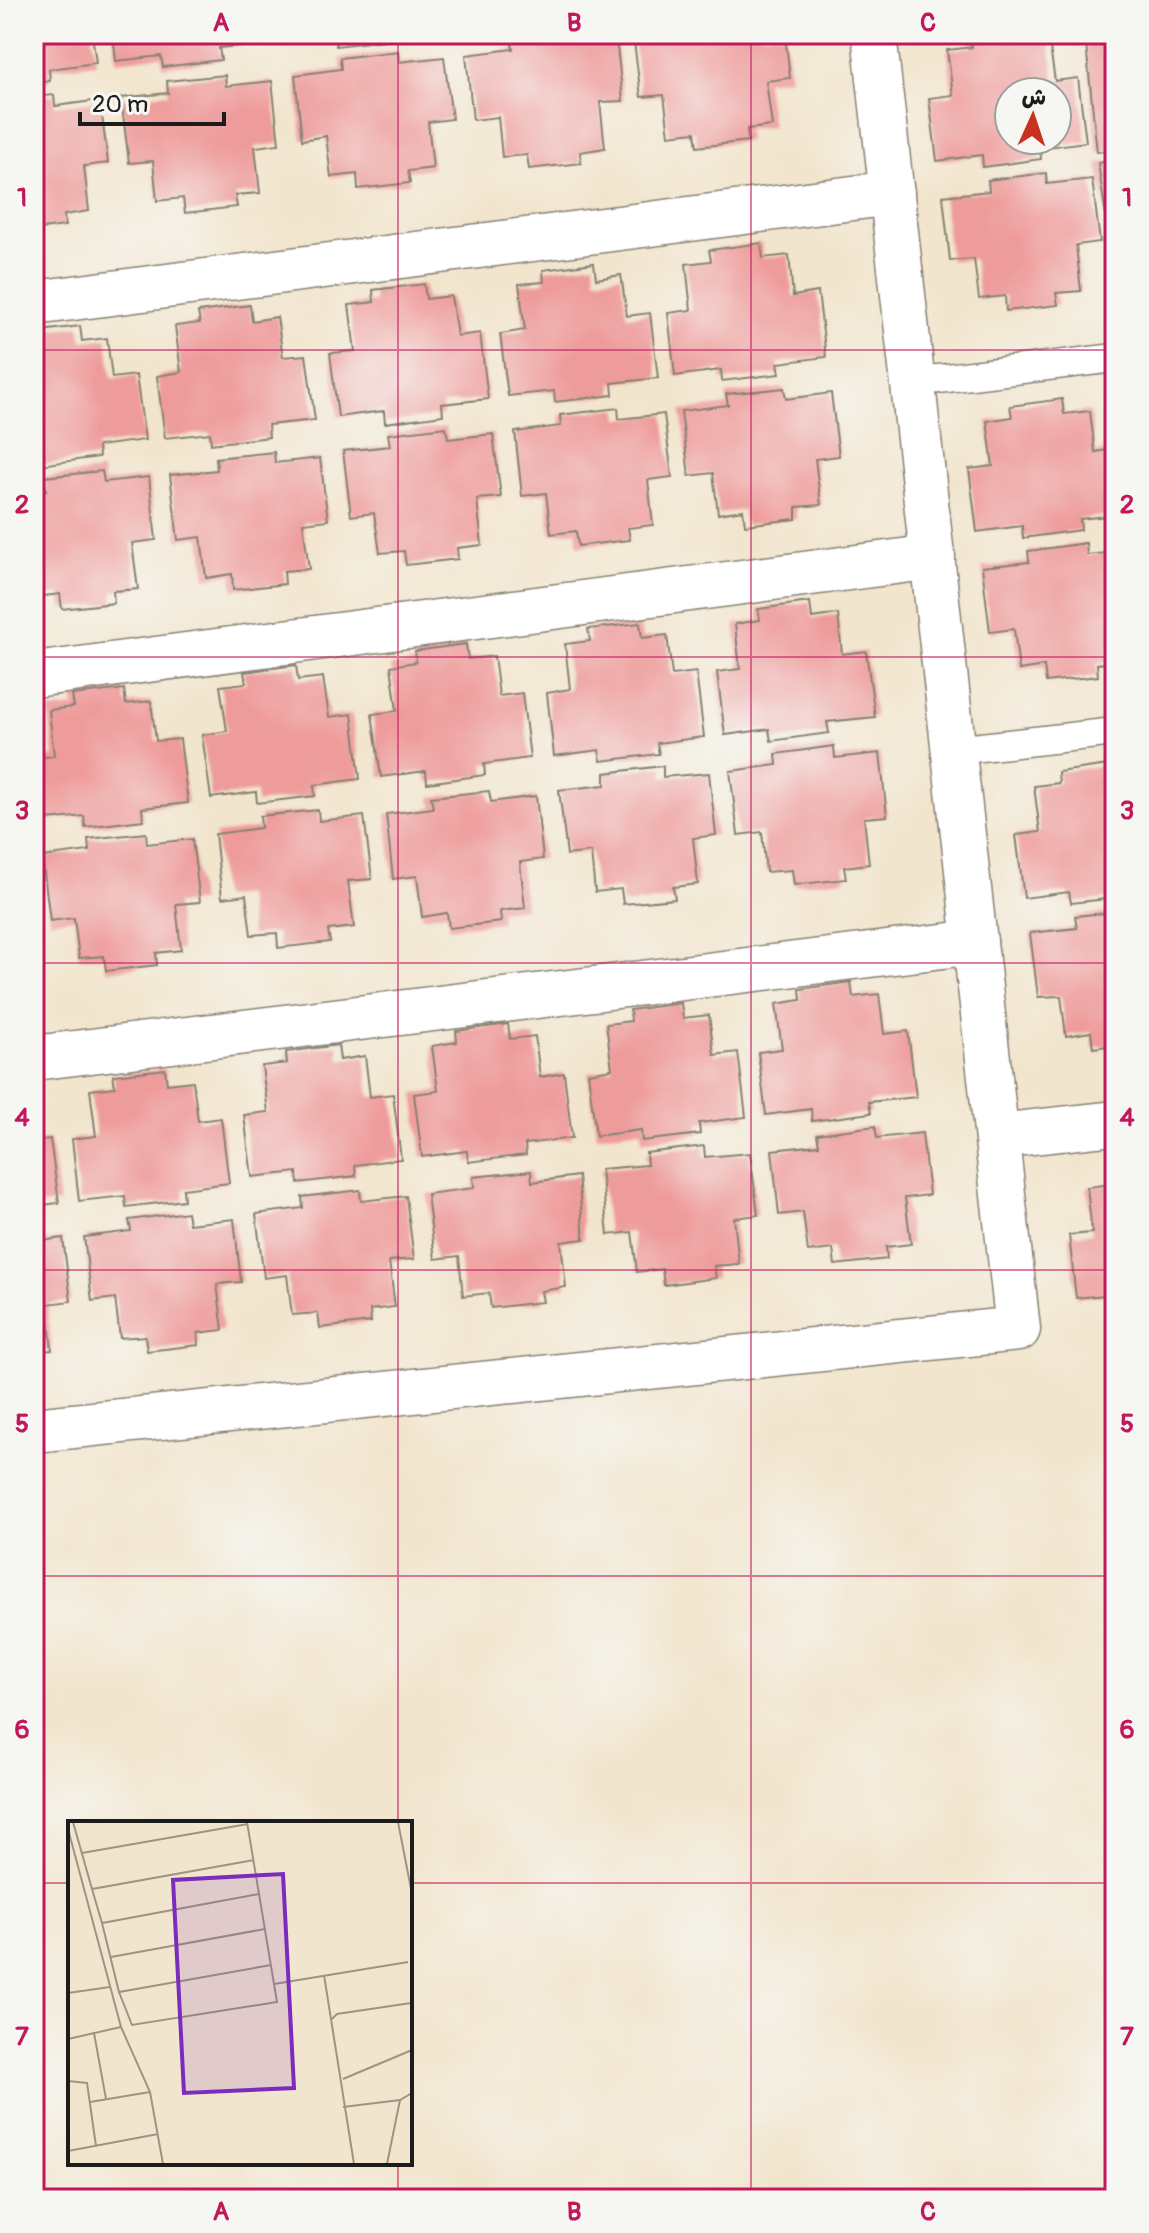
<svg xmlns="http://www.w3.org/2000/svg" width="1149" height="2233" font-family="Pangolin,'Playpen Sans Arabic',sans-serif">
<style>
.building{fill:#ee9c9b;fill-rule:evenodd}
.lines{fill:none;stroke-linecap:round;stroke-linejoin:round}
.lane-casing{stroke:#878074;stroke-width:31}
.street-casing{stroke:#878074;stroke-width:47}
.lane{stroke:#fff;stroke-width:28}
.street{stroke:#fff;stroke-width:44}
.grid{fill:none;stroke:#c2185b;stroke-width:2;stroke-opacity:0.55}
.inset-road{fill:none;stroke:#9c9586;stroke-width:2}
.view{fill:#7b2cbf;fill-opacity:0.15;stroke:#7b2cbf;stroke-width:4}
.inset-edge{fill:none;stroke:#1c1c1c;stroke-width:4}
.neatline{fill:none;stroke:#c2185b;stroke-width:3}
.grid-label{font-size:26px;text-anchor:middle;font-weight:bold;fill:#c2185b}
</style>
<rect width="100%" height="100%" fill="#f6f6f2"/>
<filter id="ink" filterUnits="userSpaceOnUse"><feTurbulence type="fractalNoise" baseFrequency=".0125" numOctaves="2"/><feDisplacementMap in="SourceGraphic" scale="16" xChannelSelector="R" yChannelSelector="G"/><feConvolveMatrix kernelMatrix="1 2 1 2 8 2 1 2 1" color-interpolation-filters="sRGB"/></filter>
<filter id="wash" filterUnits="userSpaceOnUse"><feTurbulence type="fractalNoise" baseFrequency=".006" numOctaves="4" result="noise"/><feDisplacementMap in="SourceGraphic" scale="32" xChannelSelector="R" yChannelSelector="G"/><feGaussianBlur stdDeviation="1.8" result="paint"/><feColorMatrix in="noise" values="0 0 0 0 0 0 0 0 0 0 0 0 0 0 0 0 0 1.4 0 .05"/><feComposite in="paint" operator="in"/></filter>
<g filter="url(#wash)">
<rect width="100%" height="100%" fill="#f2e5cd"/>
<g id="blocks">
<g class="building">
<polygon points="34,34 92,34 96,63 49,69 50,81 34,83"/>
<polygon points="113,34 265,34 266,43 219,48 221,60 163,67 161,56 116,61"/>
<polygon points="289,34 322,34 322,36 290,40"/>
<polygon points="335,34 394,34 394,39 336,46"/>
<polygon points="546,34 569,34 571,43 616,37 623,101 600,102 605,148 580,152 581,163 529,169 527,155 502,157 498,117 473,120 466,55 513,49 511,38"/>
<polygon points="633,34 785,34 790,78 766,81 772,126 747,129 748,141 697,147 695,132 669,135 664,95 641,97"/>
<path d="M978 34H1023L1024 43 1049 41 1055 81 1078 78 1086 142 1040 148 1041 159 983 167 982 155 937 161 929 98 953 95 947 50 972 47 971 35ZM1009 92H1057V140H1009Z"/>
<polygon points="1085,34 1115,34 1115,150 1097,152"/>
<polygon points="398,51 399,62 444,57 452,119 428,122 433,168 408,171 410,183 358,189 357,174 331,177 326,136 302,140 295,75 341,69 340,58"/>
<polygon points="225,75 226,86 272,81 279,144 255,147 260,193 235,195 237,207 185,213 183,198 157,201 153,161 129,163 121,98 168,93 167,81"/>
<polygon points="54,95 55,106 100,100 108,163 84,166 89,211 64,215 65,226 34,230 34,97"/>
<polygon points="1115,160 1115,262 1113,262 1098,163"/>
<polygon points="1046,173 1047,184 1092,179 1100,242 1076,245 1081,291 1056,293 1058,305 1006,311 1005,296 979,299 974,259 950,261 943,196 989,191 988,180"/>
<polygon points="761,243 763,258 789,255 793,296 818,292 826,357 778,363 780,374 722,381 721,370 675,376 668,313 691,310 686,264 711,261 709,250"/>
<polygon points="594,263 596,279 621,275 627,316 650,313 658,378 612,383 613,395 555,402 554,391 508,396 500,334 525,330 519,284 544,282 543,270"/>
<polygon points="424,284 426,299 451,296 457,336 480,333 488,399 442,404 443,415 385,423 384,411 338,417 330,353 355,351 349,305 374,302 373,290"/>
<polygon points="250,305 252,321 277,317 283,357 306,355 315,420 268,425 269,437 211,444 210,433 165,438 157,376 181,372 175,326 200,323 198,312"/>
<polygon points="80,326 82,341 107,338 112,378 136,375 145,440 98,446 99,457 41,465 39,453 34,454 34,332"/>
<polygon points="784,388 786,399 831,393 839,456 815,459 821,505 796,507 796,519 745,525 743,510 718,514 713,473 689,476 681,411 728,405 726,394"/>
<polygon points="1062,399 1064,414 1090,411 1095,452 1115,449 1115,515 1080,519 1081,530 1023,538 1022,526 977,532 969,469 993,466 987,421 1012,417 1010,406"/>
<polygon points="618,408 619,419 664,414 672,477 648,480 653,525 628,528 630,540 578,546 576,531 551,534 546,493 522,496 515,432 561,426 560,415"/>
<polygon points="446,427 448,439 493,434 501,497 477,499 482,545 457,548 458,559 406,565 404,551 380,553 374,513 351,516 343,451 390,446 388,434"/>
<polygon points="274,452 275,463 320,458 328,520 303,523 309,569 284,571 285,584 233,590 232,574 206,578 201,537 178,540 170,475 217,470 216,458"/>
<polygon points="102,471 104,482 149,477 156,540 132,543 138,589 113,591 114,603 62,609 60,594 35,597 34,491 46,490 44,477"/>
<polygon points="1086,543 1087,555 1115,552 1115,662 1097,664 1098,676 1046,682 1044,666 1019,670 1014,629 990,632 982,567 1029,562 1028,551"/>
<polygon points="810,602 812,618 838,614 842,654 866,651 875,717 827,722 829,733 771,741 769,729 725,735 717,672 740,669 735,624 760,620 758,609"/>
<polygon points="640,623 642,638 667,635 672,675 696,672 704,737 657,743 659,754 601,761 599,750 554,756 547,693 570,689 565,644 590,641 588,629"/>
<polygon points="466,644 468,659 494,656 499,696 522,693 530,758 484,764 485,775 427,783 426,771 381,777 372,714 397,711 391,666 416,662 415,651"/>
<polygon points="296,665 298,680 323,677 329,717 352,714 360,779 314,785 315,796 257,803 256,792 211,798 202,735 227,731 220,686 246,683 244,672"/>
<polygon points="124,689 126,704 151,701 156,741 180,739 188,803 142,808 143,820 85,827 84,816 38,821 34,788 34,758 54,756 49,710 74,707 72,695"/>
<polygon points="834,746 835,758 880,753 887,816 864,818 869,864 844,867 846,879 794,885 792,870 766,872 762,832 738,835 730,771 777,765 776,754"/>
<polygon points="1109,765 1111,780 1115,780 1115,898 1071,903 1069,892 1024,898 1016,835 1040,832 1034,786 1059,783 1058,772"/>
<polygon points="663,766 663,777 709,773 716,835 693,838 698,884 673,887 675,899 623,904 621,889 595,892 591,852 567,855 559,790 605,785 605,773"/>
<polygon points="489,791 491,802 536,796 543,859 520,862 525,908 500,911 501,922 449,928 447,913 422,917 417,876 393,879 386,814 433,808 431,797"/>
<polygon points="318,810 319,821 364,816 372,879 348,881 354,927 328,930 330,942 278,948 277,933 251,935 246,895 222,898 215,834 261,828 260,816"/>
<polygon points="146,833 147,844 192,839 200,902 176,904 181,950 156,953 157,965 106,971 104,956 79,958 74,918 50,921 42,857 89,851 88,839"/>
<polygon points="1115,912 1115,1045 1093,1048 1091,1032 1066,1036 1061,996 1038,997 1030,933 1077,928 1075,916"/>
<polygon points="851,982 853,997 879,994 884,1034 908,1031 916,1097 869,1102 871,1113 812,1121 811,1109 766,1115 758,1052 782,1049 776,1004 801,1000 800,989"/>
<polygon points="681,1003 683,1018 709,1015 714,1055 738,1052 746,1117 699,1123 700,1134 642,1141 641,1130 596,1136 588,1073 612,1069 606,1024 631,1021 630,1010"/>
<polygon points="508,1024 510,1039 535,1036 540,1077 564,1073 572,1138 525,1144 526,1155 468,1162 467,1151 422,1157 414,1094 438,1091 432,1046 457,1042 456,1031"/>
<polygon points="338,1045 340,1060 365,1056 370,1097 393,1094 401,1159 355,1165 356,1176 298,1183 297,1172 252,1177 244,1115 268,1112 262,1066 287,1063 286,1052"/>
<polygon points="165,1069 167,1084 193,1081 198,1121 221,1118 229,1183 183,1189 184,1200 126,1207 125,1196 79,1201 72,1139 96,1136 90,1090 115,1087 113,1075"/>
<polygon points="875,1126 877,1138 922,1133 929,1195 905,1198 911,1244 886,1247 887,1259 835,1265 833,1249 808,1252 803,1212 779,1215 772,1150 819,1145 817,1134"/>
<polygon points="50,1139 59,1203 34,1206 34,1141"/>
<polygon points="704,1146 705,1157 750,1153 758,1215 734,1218 739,1264 714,1266 716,1278 664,1285 662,1269 637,1272 632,1232 608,1235 601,1169 647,1165 646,1153"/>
<polygon points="531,1171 532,1182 578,1176 584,1239 561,1242 566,1287 541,1291 543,1302 491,1308 489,1293 463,1296 459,1256 435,1259 427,1194 474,1188 473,1177"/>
<polygon points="1110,1172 1115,1172 1115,1294 1076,1298 1069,1235 1092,1233 1087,1187 1112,1184"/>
<polygon points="360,1190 361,1201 406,1196 414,1259 389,1261 395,1307 370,1310 371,1322 320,1328 318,1313 292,1315 287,1275 264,1278 256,1214 303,1208 302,1197"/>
<polygon points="187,1212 189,1224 234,1219 241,1282 217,1284 223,1330 198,1333 199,1345 147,1351 145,1336 120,1338 115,1298 92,1301 84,1237 131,1231 129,1220"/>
<polygon points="63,1238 71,1301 47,1304 52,1350 34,1352 34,1242"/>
</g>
</g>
</g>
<g filter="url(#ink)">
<use href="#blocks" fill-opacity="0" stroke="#878074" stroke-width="2"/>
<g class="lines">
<g class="lane-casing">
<g id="lane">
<polyline points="913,382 1115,358"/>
<polyline points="954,750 1115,732"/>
</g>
</g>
<g class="street-casing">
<g id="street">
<polyline points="34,303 892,193"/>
<polyline points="34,675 933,557"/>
<polyline points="34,1058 975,942"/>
<polyline points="997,1136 1115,1123"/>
<polyline points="34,1430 1018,1329 874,34"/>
</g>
</g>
<use href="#lane" class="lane"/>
<use href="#street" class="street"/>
</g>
</g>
<path class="grid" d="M398 34V1823M751 34V2199M34 350H1115M34 657H1115M34 963H1115M34 1270H1115M34 1576H1115M34 1883H70M410 1883H1115M398 2163V2199"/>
<g transform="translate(68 1821)">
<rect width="344" height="344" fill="#f2e5cd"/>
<path class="inset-road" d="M5 1 24 68 186 39M330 1 344 73M0 8 53 206 82 271 95 343M14 32 180 3M24 68 34 102 191 73M34 102 51 171 203 144M43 136 197 108M256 154 286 343M206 163 340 141M51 171 64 204 209 181 179 1M0 172 42 166M264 198 269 193 343 182M26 212 38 278M0 218 53 206M275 258 344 229M0 260 19 262 28 325M22 281 82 271M275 286 332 279 344 272M0 330 90 313M319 343 332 279"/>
<path class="view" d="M215 53 226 267 116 272 105 59Z"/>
<rect width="344" height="344" class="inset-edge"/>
</g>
<rect width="1149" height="2233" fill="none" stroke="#f6f6f2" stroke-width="88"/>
<g transform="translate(1033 116) rotate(3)"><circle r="38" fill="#f6f6f2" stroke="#9f9f9c" stroke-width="2"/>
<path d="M0-6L14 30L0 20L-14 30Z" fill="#c8321e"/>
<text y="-12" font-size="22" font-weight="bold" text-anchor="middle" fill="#1c1c1c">ش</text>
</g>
<path d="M80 112v12h144v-12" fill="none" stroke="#1c1c1c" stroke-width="4"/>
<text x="92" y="112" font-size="24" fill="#1c1c1c" stroke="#f6f6f2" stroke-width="6" paint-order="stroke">20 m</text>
<rect x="44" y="44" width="1061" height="2145" class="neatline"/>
<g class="grid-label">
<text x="221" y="31">A</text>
<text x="574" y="31">B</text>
<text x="928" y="31">C</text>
<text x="22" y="206">1</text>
<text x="1127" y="206">1</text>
<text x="22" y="513">2</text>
<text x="1127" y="513">2</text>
<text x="22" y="819">3</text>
<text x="1127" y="819">3</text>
<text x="22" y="1126">4</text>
<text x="1127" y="1126">4</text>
<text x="22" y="1432">5</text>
<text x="1127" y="1432">5</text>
<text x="22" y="1738">6</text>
<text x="1127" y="1738">6</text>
<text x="22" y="2045">7</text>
<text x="1127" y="2045">7</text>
<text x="221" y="2220">A</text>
<text x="574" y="2220">B</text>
<text x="928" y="2220">C</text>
</g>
</svg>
